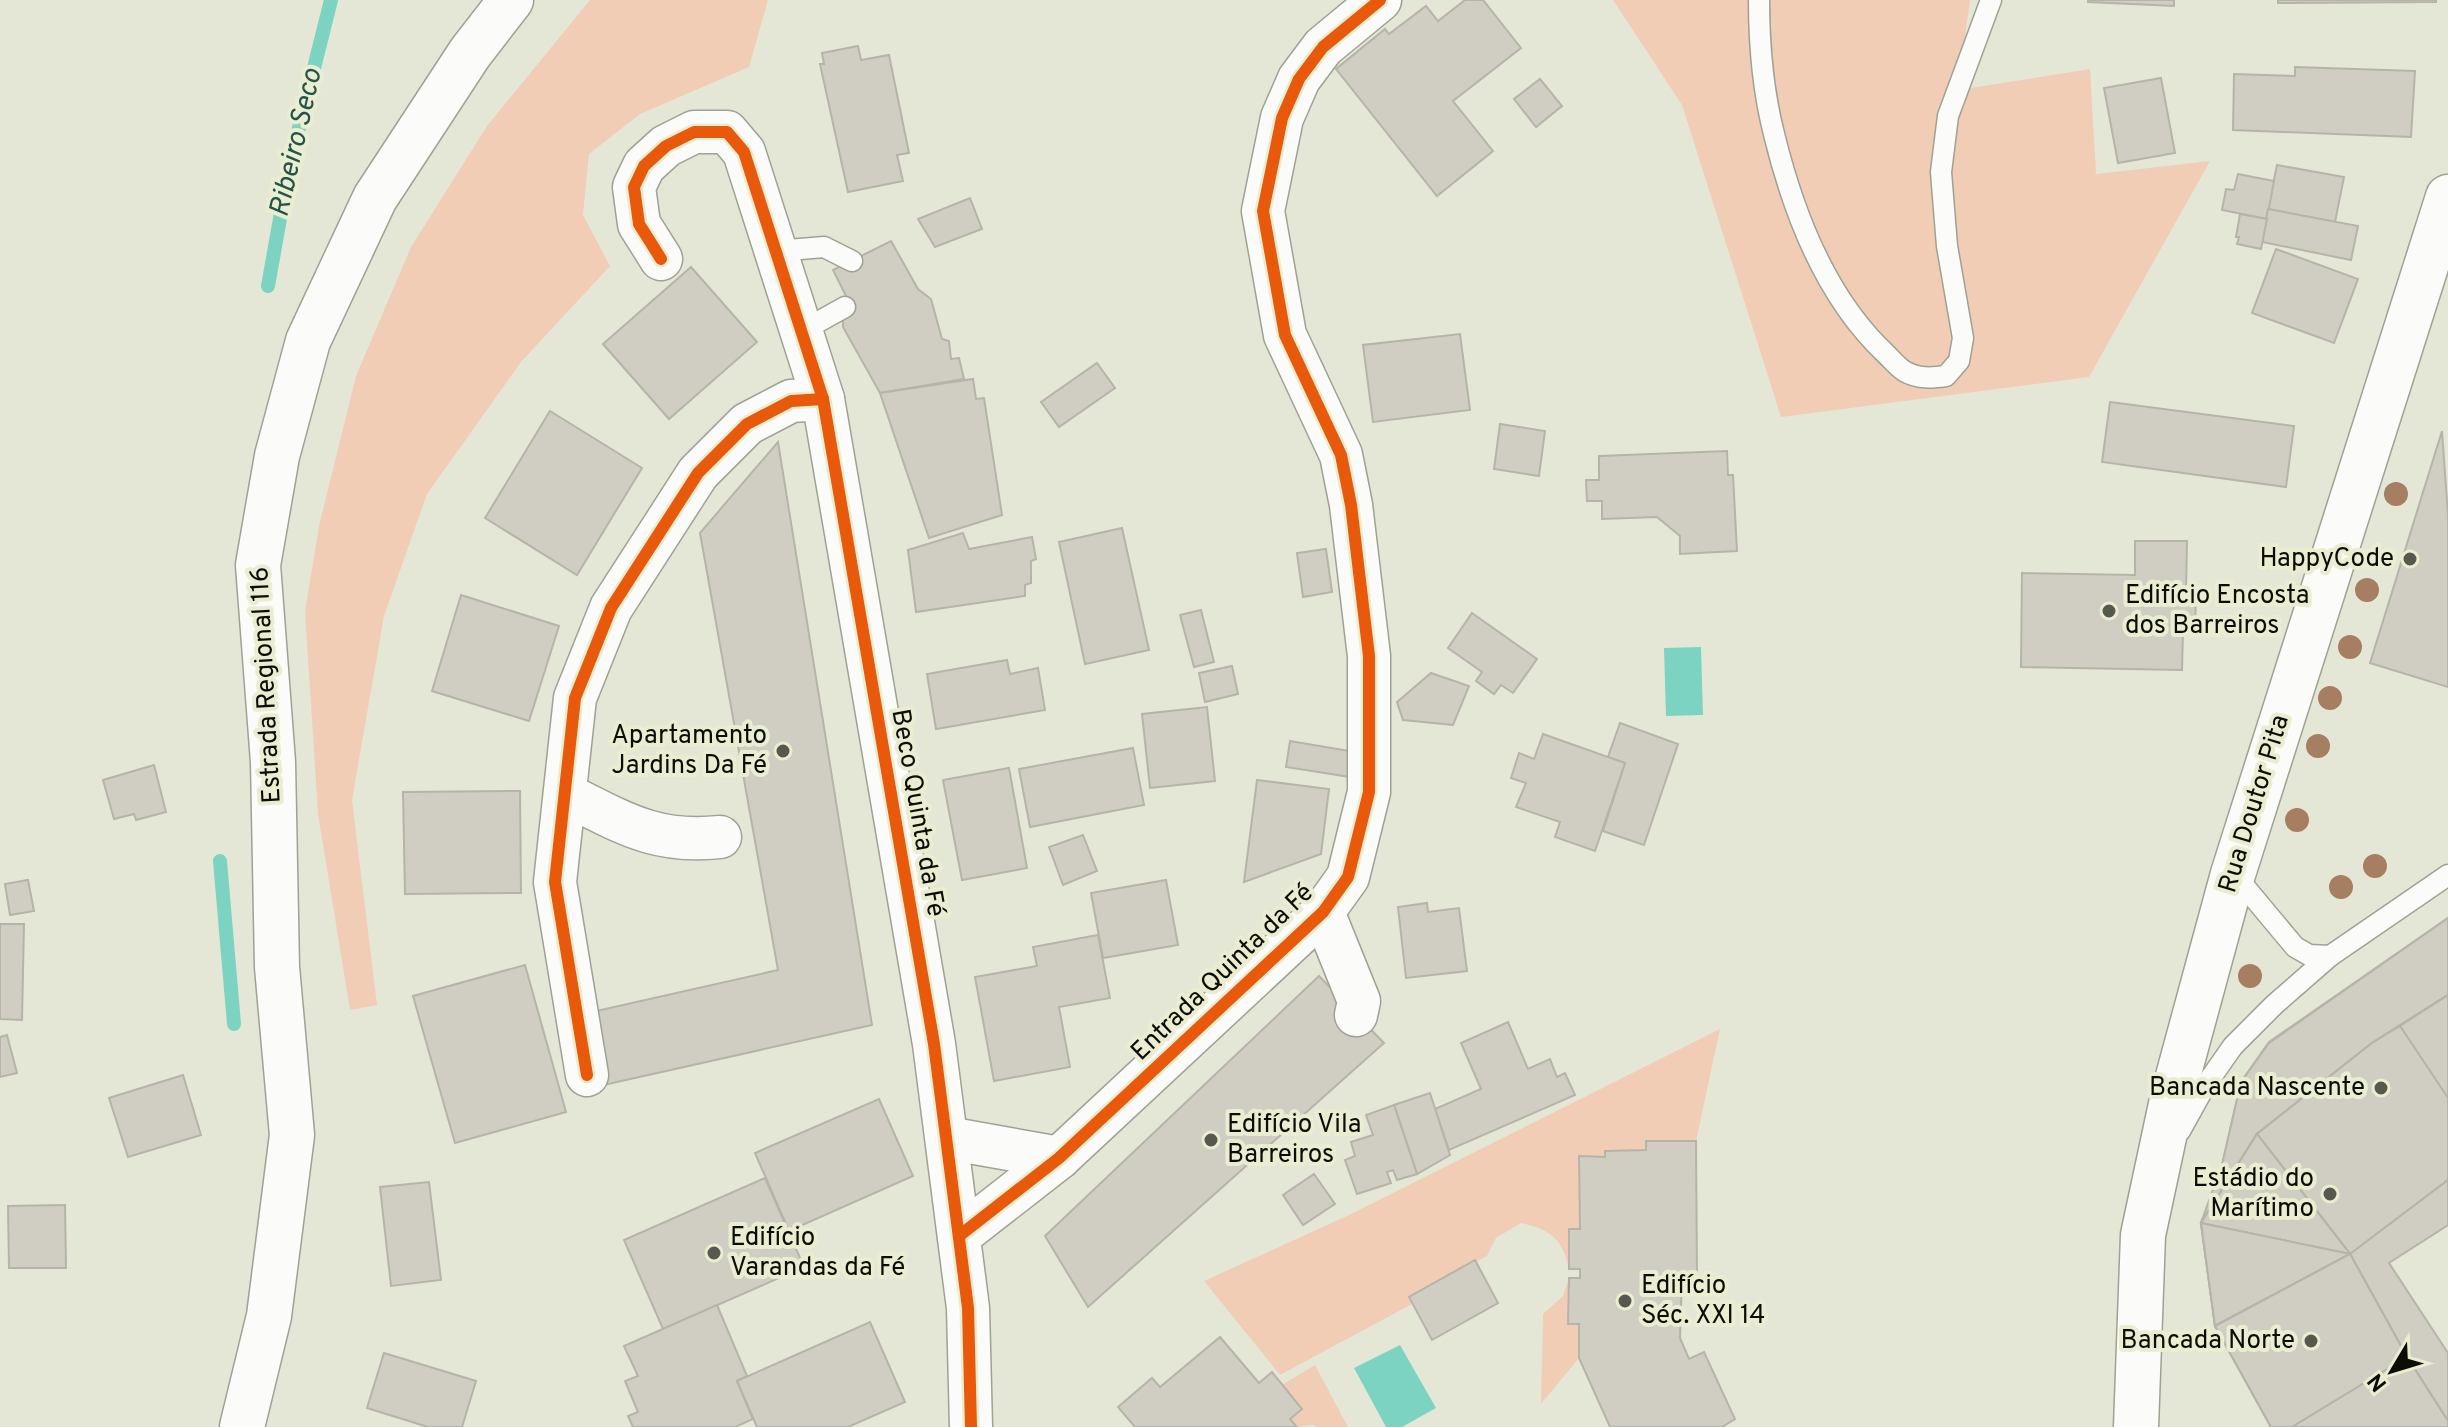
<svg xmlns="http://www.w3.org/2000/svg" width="2448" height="1427" font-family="Overpass,sans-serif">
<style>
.green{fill:#f1cdb6}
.water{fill:#7dd3c2}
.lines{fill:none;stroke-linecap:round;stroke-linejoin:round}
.stream{stroke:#7dd3c2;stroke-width:14}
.building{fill:#d0cec2;stroke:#b6b4a8;stroke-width:2}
.lane-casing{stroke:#9fa194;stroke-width:23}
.street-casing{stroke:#9fa194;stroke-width:45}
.secondary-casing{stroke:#9fa194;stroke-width:47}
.lane{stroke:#fbfbf9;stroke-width:20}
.street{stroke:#fbfbf9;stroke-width:42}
.secondary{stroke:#fbfbf9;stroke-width:44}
.cycleway-casing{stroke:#eaedd0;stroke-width:17}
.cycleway{stroke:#e8590c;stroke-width:12}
.tree{fill:#a67e61}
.poi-dot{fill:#58594e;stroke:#eaedd0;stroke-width:3}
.labels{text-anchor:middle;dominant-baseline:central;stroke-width:8;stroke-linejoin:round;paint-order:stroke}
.poi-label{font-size:26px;fill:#0c0d05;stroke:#eaedd0;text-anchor:end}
.street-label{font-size:26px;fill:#0c0d05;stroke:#eaedd0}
.water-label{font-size:28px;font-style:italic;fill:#21544d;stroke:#eaedd0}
</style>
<rect width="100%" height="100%" fill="#e5e7d6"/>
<g class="green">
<polygon points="590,0 768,0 749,67 640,114 589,154 583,215 610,266 521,362 427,494 384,616 352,800 377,1005 350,1010 318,814 305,612 319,526 356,376 411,247 487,126"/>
<polygon points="1613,0 1970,0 1958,90 2090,69 2096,174 2210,161 2089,377 1781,417 1682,105"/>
<path d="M1720 1029 1696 1141H1647L1646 1150 1605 1157 1579 1156 1580 1229 1569 1230V1269C1563 1240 1551 1229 1521 1223L1496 1238 1487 1256 1409 1297 1412 1304 1280 1375 1204 1281 1349 1215Z"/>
<polygon points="1569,1278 1568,1324 1579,1324 1579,1358 1541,1404 1543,1314 1563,1296"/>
<polygon points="1315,1365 1348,1427 1316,1427 1314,1425 1297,1427 1290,1419 1301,1409 1282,1385"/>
</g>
<g class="water">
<polygon points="1701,647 1703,715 1666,716 1664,648"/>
<polygon points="1400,1345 1436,1408 1402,1427 1386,1427 1354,1368"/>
</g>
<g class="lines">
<g class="stream">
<polyline points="268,286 289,168 331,0"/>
<polyline points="220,861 234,1024"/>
</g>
</g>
<g class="building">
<polygon points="1465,0 1483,0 1521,48 1453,101 1493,151 1437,196 1336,69 1385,29 1389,34 1426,6 1438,21"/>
<polygon points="2088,0 2174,0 2174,6 2088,2"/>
<polygon points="2278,0 2436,0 2436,2 2278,3"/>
<polygon points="858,46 861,60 889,55 909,153 897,155 903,181 848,192 820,64 824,64 822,53"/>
<polygon points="2295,67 2415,71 2411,137 2233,130 2234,74 2295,76"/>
<polygon points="2161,78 2175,153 2118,163 2104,88"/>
<polygon points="1540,79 1562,106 1536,127 1514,99"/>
<polygon points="2277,165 2344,177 2335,222 2268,209"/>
<polygon points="2238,174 2274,181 2267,219 2222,210 2226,189 2234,190"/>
<polygon points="970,198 982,229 935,247 918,219"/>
<polygon points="2268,209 2358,226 2351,260 2262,242"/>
<polygon points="2240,214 2267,219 2261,249 2237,244 2239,237 2236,237"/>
<polygon points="891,241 918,289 931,299 942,339 949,341 951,359 959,358 964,379 880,393 843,327 843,317 849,302 833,270"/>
<polygon points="2276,249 2358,279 2334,343 2252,313"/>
<polygon points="691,267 757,342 669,419 603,344"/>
<polygon points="1460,334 1470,410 1373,422 1363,345"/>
<polygon points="1097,363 1115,388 1059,427 1041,402"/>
<polygon points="973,379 976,399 984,398 1002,515 929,538 880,393"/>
<polygon points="2110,402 2294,426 2286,487 2102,462"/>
<polygon points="550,411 642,468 577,575 485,518"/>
<polygon points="1500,424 1545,431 1539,476 1494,469"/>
<polygon points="2442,431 2448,515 2448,687 2370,663"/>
<polygon points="778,442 872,1025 599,1086 583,1014 778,970 700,533"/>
<polygon points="1727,451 1728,475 1733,475 1737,551 1680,554 1680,536 1657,517 1602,519 1602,501 1587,501 1586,480 1599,480 1599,456"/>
<polygon points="1122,528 1149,650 1085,664 1059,542"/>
<polygon points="963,533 969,549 1032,537 1036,559 1031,561 1031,583 1025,585 1025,596 916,612 908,550"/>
<polygon points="2135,541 2187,541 2186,590 2196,590 2195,631 2183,631 2182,670 2021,667 2022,573 2135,575"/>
<polygon points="1326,549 1332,592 1303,597 1297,553"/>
<polygon points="461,595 559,626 529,721 432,691"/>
<polygon points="1201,610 1214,662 1194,667 1180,615"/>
<polygon points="1472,613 1537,659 1513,693 1501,685 1494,694 1476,681 1482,672 1448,648"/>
<polygon points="1007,660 1010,674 1038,668 1045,710 936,729 927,674"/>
<polygon points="1232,666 1238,694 1205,702 1199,673"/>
<polygon points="1431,673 1469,686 1453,725 1403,720 1397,702"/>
<polygon points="1207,707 1215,781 1150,788 1142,714"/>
<polygon points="1620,723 1678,744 1644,845 1603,831 1625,763 1608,757"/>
<polygon points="1543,734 1625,763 1595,851 1555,837 1560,822 1516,807 1526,783 1511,778 1519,753 1534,759"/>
<polygon points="1290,741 1367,754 1363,779 1286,767"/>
<polygon points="1133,748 1144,805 1030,827 1019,769"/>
<polygon points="154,765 166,812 136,820 134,814 114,819 103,780"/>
<polygon points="1009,768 1027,868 962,880 943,780"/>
<polygon points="1257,780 1329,789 1321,854 1244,882"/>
<polygon points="520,791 521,893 405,894 403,792"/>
<polygon points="1083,835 1097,871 1063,885 1049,847"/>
<polygon points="28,880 34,911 10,915 5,884"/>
<polygon points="1166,880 1178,945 1103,958 1091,893"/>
<polygon points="1427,903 1428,912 1459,908 1467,971 1406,978 1398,907"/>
<polygon points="2448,918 2448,995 2372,1043 2257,1134 2201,1223 2222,1165 2241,1082 2269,1042"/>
<polygon points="2448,918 2448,995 2372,1043 2257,1134 2201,1223 2222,1165 2241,1082 2269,1043"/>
<polygon points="0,924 24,924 22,1020 0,1019"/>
<polygon points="1098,935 1110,998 1059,1007 1070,1067 994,1081 975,977 1037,966 1033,947"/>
<polygon points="525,965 566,1112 455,1143 413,996"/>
<polygon points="1319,976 1384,1043 1088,1307 1045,1236"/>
<polygon points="2448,995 2448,1180 2350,1254 2257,1134 2372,1043"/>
<polygon points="2448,995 2448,1180 2350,1254 2257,1134 2372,1043"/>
<polygon points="2448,995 2448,1098 2400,1026"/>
<polygon points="1508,1022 1528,1069 1550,1059 1557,1077 1565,1073 1575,1095 1449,1150 1435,1109 1481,1089 1461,1043"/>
<polygon points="2400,1026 2448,1098 2448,1180 2350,1254 2257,1134 2372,1043"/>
<polygon points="7,1035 17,1073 0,1077 0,1037"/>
<polygon points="183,1075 201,1135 128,1157 109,1098"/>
<polygon points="1430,1093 1450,1155 1417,1174 1394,1105"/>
<polygon points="879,1099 913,1176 789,1231 755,1153"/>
<polygon points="1394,1105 1417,1174 1397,1180 1393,1170 1387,1172 1391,1183 1357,1194 1345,1160 1355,1156 1351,1142 1373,1135 1366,1115"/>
<polygon points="2257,1134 2350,1254 2215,1326 2201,1223"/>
<polygon points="2257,1134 2350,1254 2215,1326 2201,1223"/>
<polygon points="2257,1134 2350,1254 2201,1223"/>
<polygon points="1646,1141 1696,1141 1697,1277 1682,1277 1680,1338 1689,1359 1704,1352 1735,1419 1722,1427 1610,1427 1579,1358 1579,1324 1568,1324 1569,1278 1580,1278 1580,1269 1569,1269 1569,1229 1580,1229 1579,1156 1605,1157 1605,1151 1646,1150"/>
<polygon points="1314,1174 1335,1204 1303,1225 1283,1195"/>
<polygon points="765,1178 804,1267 663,1329 624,1240"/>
<polygon points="2448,1180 2448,1225 2389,1263 2448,1353 2448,1421 2407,1357 2350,1254"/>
<polygon points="429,1182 441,1280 391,1286 380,1187"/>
<polygon points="65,1205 66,1268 9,1268 8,1206"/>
<polygon points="2201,1223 2350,1254 2215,1326"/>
<polygon points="2350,1254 2407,1357 2448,1421 2448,1427 2271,1427 2215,1326"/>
<polygon points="2350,1254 2407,1357 2448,1421 2448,1427 2271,1427 2215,1326"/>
<polygon points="2350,1254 2407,1357 2292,1427 2271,1427 2215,1326"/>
<polygon points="1475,1260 1498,1303 1432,1340 1409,1297"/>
<polygon points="717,1305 747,1376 737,1381 753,1419 735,1427 633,1427 628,1416 638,1412 625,1381 638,1376 624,1346"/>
<polygon points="870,1322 905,1402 848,1427 757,1427 737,1381"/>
<polygon points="1220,1337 1259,1383 1272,1372 1302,1409 1290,1419 1297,1427 1135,1427 1118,1407 1152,1378 1160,1387"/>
<polygon points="384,1353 476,1381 462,1427 428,1427 367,1408"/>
<polygon points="2407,1357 2448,1421 2448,1427 2292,1427"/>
</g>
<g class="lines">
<g class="lane-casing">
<g id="lane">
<path d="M1759 0C1759 44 1763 91 1774 134 1793 212 1826 298 1886 354 1892 360 1898 367 1904 371 1918 379 1931 378 1946 376L1959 361 1963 338 1947 246 1941 172 1948 116 1991 0"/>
<polyline points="776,251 824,247 852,261"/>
<polyline points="802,331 845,307"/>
<polyline points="2234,874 2295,947 2309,955 2330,956"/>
<polyline points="2180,1131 2205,1086 2233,1046 2274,1005 2330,956 2448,875"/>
</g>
</g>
<g class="street-casing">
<g id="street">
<polyline points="661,259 639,224 634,187 644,166 666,146 694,132 727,132 744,152 823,399 934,1044 968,1308 971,1427"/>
<path d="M565 794C622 822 654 844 720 837"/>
<polyline points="1323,912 1359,1001 1356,1015"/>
<polyline points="587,1075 555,882 575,698 611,608 698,473 747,424 791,401 823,399"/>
<polyline points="947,1138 1059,1158"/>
<polyline points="959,1236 1059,1158 1323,912 1348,877 1369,792 1369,656 1351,505 1341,455 1285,335 1263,211 1282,118 1299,79 1323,47 1380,0"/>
</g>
</g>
<g class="secondary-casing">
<g id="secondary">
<polyline points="242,1427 269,1316 292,1135 277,967 273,762 258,565 277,456 308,341 375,198 470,53 511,0"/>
<polyline points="2136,1427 2143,1235 2173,1095 2233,874 2448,197"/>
</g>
</g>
<use href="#lane" class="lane"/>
<use href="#street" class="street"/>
<use href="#secondary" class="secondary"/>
<g class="cycleway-casing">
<g id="cycleway">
<polyline points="661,259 639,224 634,187 644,166 666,146 694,132 727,132 744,152 823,399 934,1044 968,1308 971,1427"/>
<polyline points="587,1075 555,882 575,698 611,608 698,473 747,424 791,401 823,399"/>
<polyline points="959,1236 1059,1158 1323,912 1348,877 1369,792 1369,656 1351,505 1341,455 1285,335 1263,211 1282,118 1299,79 1323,47 1380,0"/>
</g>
</g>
<use href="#cycleway" class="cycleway"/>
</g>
<g class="tree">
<circle cx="2396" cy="494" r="12"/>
<circle cx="2367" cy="590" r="12"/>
<circle cx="2350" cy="647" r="12"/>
<circle cx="2330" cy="698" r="12"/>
<circle cx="2318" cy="746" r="12"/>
<circle cx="2297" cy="820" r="12"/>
<circle cx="2375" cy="866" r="12"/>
<circle cx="2341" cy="887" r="12"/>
<circle cx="2250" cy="976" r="12"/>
</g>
<g class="poi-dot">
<circle cx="2410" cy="559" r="8"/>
<circle cx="2109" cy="611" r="8"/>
<circle cx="783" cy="751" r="8"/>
<circle cx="2381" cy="1088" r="8"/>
<circle cx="1211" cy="1140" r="8"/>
<circle cx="2330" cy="1194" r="8"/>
<circle cx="714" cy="1253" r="8"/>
<circle cx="1625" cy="1301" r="8"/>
<circle cx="2311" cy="1341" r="8"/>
</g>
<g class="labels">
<g class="poi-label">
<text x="2394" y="559">HappyCode</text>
<text x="2125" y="596" text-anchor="start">Edifício Encosta<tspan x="2125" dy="30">dos Barreiros</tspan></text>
<text x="767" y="736">Apartamento<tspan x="767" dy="30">Jardins Da Fé</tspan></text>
<text x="2365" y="1088">Bancada Nascente</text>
<text x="1227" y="1125" text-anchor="start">Edifício Vila<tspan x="1227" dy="30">Barreiros</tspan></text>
<text x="2314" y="1179">Estádio do<tspan x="2314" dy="30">Marítimo</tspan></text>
<text x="730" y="1238" text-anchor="start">Edifício<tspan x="730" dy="30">Varandas da Fé</tspan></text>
<text x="1641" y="1286" text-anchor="start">Edifício<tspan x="1641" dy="30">Séc. XXI 14</tspan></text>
<text x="2295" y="1341">Bancada Norte</text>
</g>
<g class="street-label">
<text transform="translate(267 685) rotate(-93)">Estrada Regional 116</text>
<text transform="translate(2255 804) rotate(-73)">Rua Doutor Pita</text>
<text transform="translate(917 813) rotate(80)">Beco Quinta da Fé</text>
<text transform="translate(1223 973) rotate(-44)">Entrada Quinta da Fé</text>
</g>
<g class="water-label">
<text transform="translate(297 143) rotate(-77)">Ribeiro Seco</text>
</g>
</g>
<g transform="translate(2392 1371) rotate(232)" stroke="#eaedd0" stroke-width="6" paint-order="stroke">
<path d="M0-6L14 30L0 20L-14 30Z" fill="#0c0d05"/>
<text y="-12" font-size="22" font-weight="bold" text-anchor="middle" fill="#0c0d05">N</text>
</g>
</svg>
